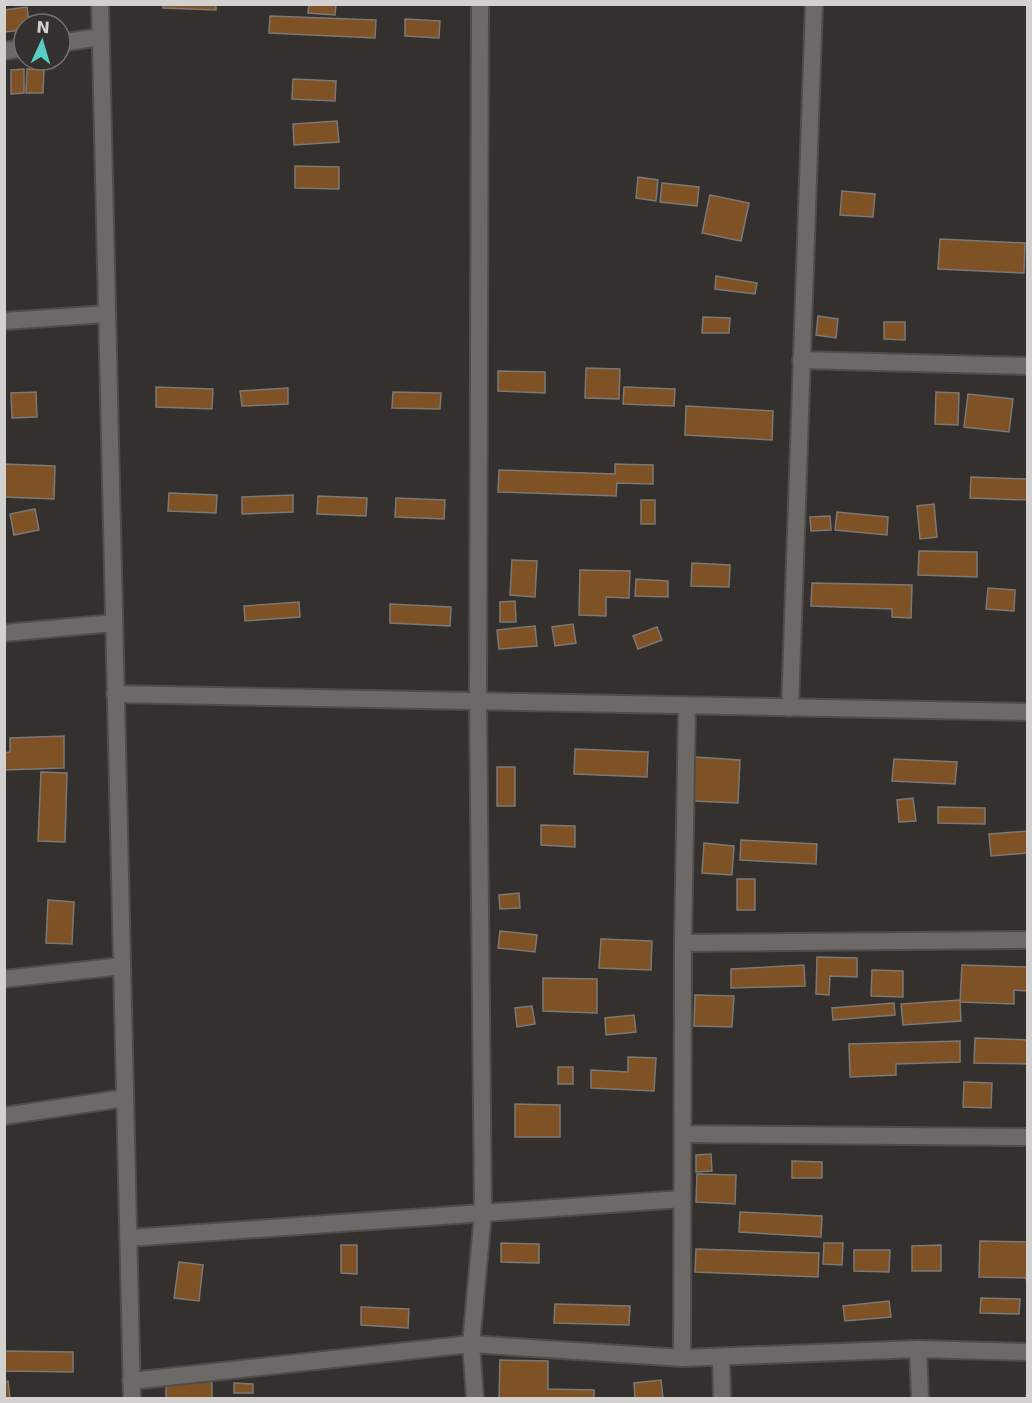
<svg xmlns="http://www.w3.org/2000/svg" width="1032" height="1403" font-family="'DejaVu Sans',sans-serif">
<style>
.building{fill:#7e5225;stroke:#7c7875;stroke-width:1.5}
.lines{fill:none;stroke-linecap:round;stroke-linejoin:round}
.minor-casing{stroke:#4f4c4a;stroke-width:20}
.tertiary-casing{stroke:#4f4c4a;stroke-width:20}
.minor{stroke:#6c6966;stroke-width:16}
.tertiary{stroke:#6c6966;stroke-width:16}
</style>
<rect width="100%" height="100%" fill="#34302e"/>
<g class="building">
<polygon points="163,4 216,4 216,10 163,8"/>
<polygon points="309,4 336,4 335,15 308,13"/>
<polygon points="27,7 29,24 24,24 24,30 4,32 4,10"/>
<polygon points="270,16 376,20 375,38 269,33"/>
<polygon points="405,19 440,21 439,38 405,36"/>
<polygon points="24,69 24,93 11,94 11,70"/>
<polygon points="27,69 44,70 43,93 26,93"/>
<polygon points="293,79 336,81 335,101 292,99"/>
<polygon points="337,121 339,142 294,145 293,124"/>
<polygon points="295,166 339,167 339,189 295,188"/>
<polygon points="638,177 658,180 656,201 636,198"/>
<polygon points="662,183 699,187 697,206 660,202"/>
<polygon points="842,191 875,194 873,217 840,215"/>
<polygon points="710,195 749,203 741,241 702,233"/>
<polygon points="940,239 1025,243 1024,273 938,269"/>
<polygon points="716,276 757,283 755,294 715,289"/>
<polygon points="818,316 838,319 836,338 816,335"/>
<polygon points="703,317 730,318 729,333 702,333"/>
<polygon points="884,322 905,322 905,340 884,339"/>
<polygon points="586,368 620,369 619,399 585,398"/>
<polygon points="498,371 545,372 545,393 498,391"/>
<polygon points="156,387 213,389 212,409 156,407"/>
<polygon points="624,387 675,389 674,406 623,404"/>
<polygon points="288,388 288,404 242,406 240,391"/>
<polygon points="36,392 37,417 12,418 11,393"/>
<polygon points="393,392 441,393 440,409 392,408"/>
<polygon points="936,392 959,393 958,425 935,424"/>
<polygon points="968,394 1013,399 1009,432 964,427"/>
<polygon points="686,406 773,411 772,440 685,435"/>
<polygon points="4,464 55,466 54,499 4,497"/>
<polygon points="615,464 653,465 653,484 617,483 616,496 498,492 499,470 615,474"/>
<polygon points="971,477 1028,479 1028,500 970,498"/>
<polygon points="169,493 217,495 216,513 168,511"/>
<polygon points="293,495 293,512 242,514 242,497"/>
<polygon points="318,496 367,498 366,516 317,514"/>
<polygon points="396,498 445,500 444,519 395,517"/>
<rect x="641" y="500" width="14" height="24"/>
<polygon points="934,504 937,537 920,539 917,506"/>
<polygon points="35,509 39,530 14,535 10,514"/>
<polygon points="837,512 888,517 887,535 835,530"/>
<polygon points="830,516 831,530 811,531 810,517"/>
<polygon points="919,551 977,552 977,577 918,575"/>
<polygon points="512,560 537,561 535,597 510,595"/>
<polygon points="692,563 730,565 729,587 691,586"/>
<polygon points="580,570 630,571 629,598 606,597 606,616 579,615"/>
<polygon points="636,579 668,581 668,597 635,596"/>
<polygon points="812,583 912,585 911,618 892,617 892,609 811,606"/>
<polygon points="988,588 1015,590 1014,611 986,609"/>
<polygon points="515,601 516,622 500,622 500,602"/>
<polygon points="299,602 300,617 245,621 244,606"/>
<polygon points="390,604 451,607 450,626 390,623"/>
<polygon points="573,624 576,643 555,646 552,627"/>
<polygon points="535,626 537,646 499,649 497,630"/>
<polygon points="657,627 662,640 638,649 633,636"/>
<polygon points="64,736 64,768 4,770 4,753 10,752 10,738"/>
<polygon points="575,749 648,752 647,777 574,774"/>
<polygon points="695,757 740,760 738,803 693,801"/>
<polygon points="894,759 957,762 955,784 892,781"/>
<rect x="497" y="767" width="18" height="39"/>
<polygon points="41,772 67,773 65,842 38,841"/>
<polygon points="913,798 916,821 899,822 897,800"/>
<polygon points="938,807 985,808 985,824 938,823"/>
<polygon points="541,825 575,826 575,847 541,845"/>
<polygon points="1028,831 1028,853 991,856 989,834"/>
<polygon points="741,840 817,844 816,864 740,860"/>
<polygon points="704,843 734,846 732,875 702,873"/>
<rect x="737" y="879" width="18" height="31"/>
<polygon points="519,893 520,908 500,909 499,895"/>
<polygon points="48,900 74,902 72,944 46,943"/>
<polygon points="500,931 537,935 535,952 498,948"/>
<polygon points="601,939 652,941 651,970 599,968"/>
<polygon points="817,957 857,958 857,977 830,976 829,995 816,994"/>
<polygon points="804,965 805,986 731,988 731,969"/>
<polygon points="962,965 1028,967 1028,991 1014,990 1014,1004 960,1002"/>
<polygon points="872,970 903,971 903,997 871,996"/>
<polygon points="543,978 597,979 597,1013 543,1011"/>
<polygon points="695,995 734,996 732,1027 694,1026"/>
<polygon points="960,1000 961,1021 903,1025 901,1004"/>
<polygon points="894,1003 895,1015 833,1020 832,1008"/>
<polygon points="532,1006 535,1024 517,1027 515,1008"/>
<polygon points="634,1015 636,1032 606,1035 605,1018"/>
<polygon points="975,1038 1028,1040 1028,1064 974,1063"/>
<polygon points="960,1041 960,1062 896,1064 896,1075 850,1077 849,1044"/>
<polygon points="628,1057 656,1058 654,1091 591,1088 591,1070 628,1072"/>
<rect x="558" y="1067" width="15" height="17"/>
<polygon points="964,1082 992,1083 991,1108 963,1107"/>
<polygon points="515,1104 560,1105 560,1137 515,1137"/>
<polygon points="711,1154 712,1171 696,1172 696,1155"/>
<polygon points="792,1161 822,1162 822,1178 792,1178"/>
<polygon points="697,1174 736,1175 735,1204 696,1202"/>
<polygon points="740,1212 822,1216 821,1237 739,1232"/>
<polygon points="980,1241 1028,1242 1028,1288 1026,1278 979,1277"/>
<polygon points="501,1243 539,1244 539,1263 501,1262"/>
<polygon points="824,1243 843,1243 842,1265 823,1264"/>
<polygon points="341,1245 357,1245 357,1274 341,1273"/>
<polygon points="941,1245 941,1271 912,1271 912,1246"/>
<polygon points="696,1249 819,1253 818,1277 695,1272"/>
<polygon points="854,1250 890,1250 889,1272 854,1271"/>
<polygon points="179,1262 203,1265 199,1301 174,1298"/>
<polygon points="981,1298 1020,1299 1019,1314 980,1313"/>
<polygon points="889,1301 891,1317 845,1321 843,1306"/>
<polygon points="555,1304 630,1306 629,1325 554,1323"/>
<polygon points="361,1307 409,1309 408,1328 361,1325"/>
<polygon points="4,1351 73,1352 73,1372 4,1371"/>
<polygon points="500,1360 548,1361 548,1389 594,1390 594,1398 499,1398"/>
<polygon points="661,1380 663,1398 635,1398 634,1383"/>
<polygon points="8,1381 10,1398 4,1398 4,1382"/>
<polygon points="166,1381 212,1382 212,1398 166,1398"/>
<polygon points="234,1383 253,1384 253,1393 234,1393"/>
</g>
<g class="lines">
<g class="minor-casing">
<g id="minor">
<polyline points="60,43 100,37"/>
<polyline points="4,51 24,48"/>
<polyline points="4,321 106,314"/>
<polyline points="801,360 1028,366"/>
<polyline points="4,633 114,623"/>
<polyline points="790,708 814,4"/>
<polyline points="683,943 1028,940"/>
<polyline points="4,979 122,966"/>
<polyline points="4,1116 125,1098"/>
<polyline points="683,1134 1028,1137"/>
<polyline points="128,1238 682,1199"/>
<polyline points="918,1349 920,1398"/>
<polyline points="721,1357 722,1398"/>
<polyline points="682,1358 683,943 687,706"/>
<polyline points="131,1381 471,1344 682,1358 918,1349 1028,1352"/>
<polyline points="475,1398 471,1344 483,1213 478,702 480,4"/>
</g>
</g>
<g class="tertiary-casing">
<g id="tertiary">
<polyline points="100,4 132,1398"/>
<polyline points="115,694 1028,712"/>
</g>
</g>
<use href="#minor" class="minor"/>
<use href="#tertiary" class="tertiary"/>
</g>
<rect width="1032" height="1403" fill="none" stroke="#d3d1cf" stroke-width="12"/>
<g transform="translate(42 42) rotate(4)"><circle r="28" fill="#34302e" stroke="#74706e" stroke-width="1.5"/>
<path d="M0-4.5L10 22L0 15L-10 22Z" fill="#56cec4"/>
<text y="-9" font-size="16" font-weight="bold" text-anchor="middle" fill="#d3d1cf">N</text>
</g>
</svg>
